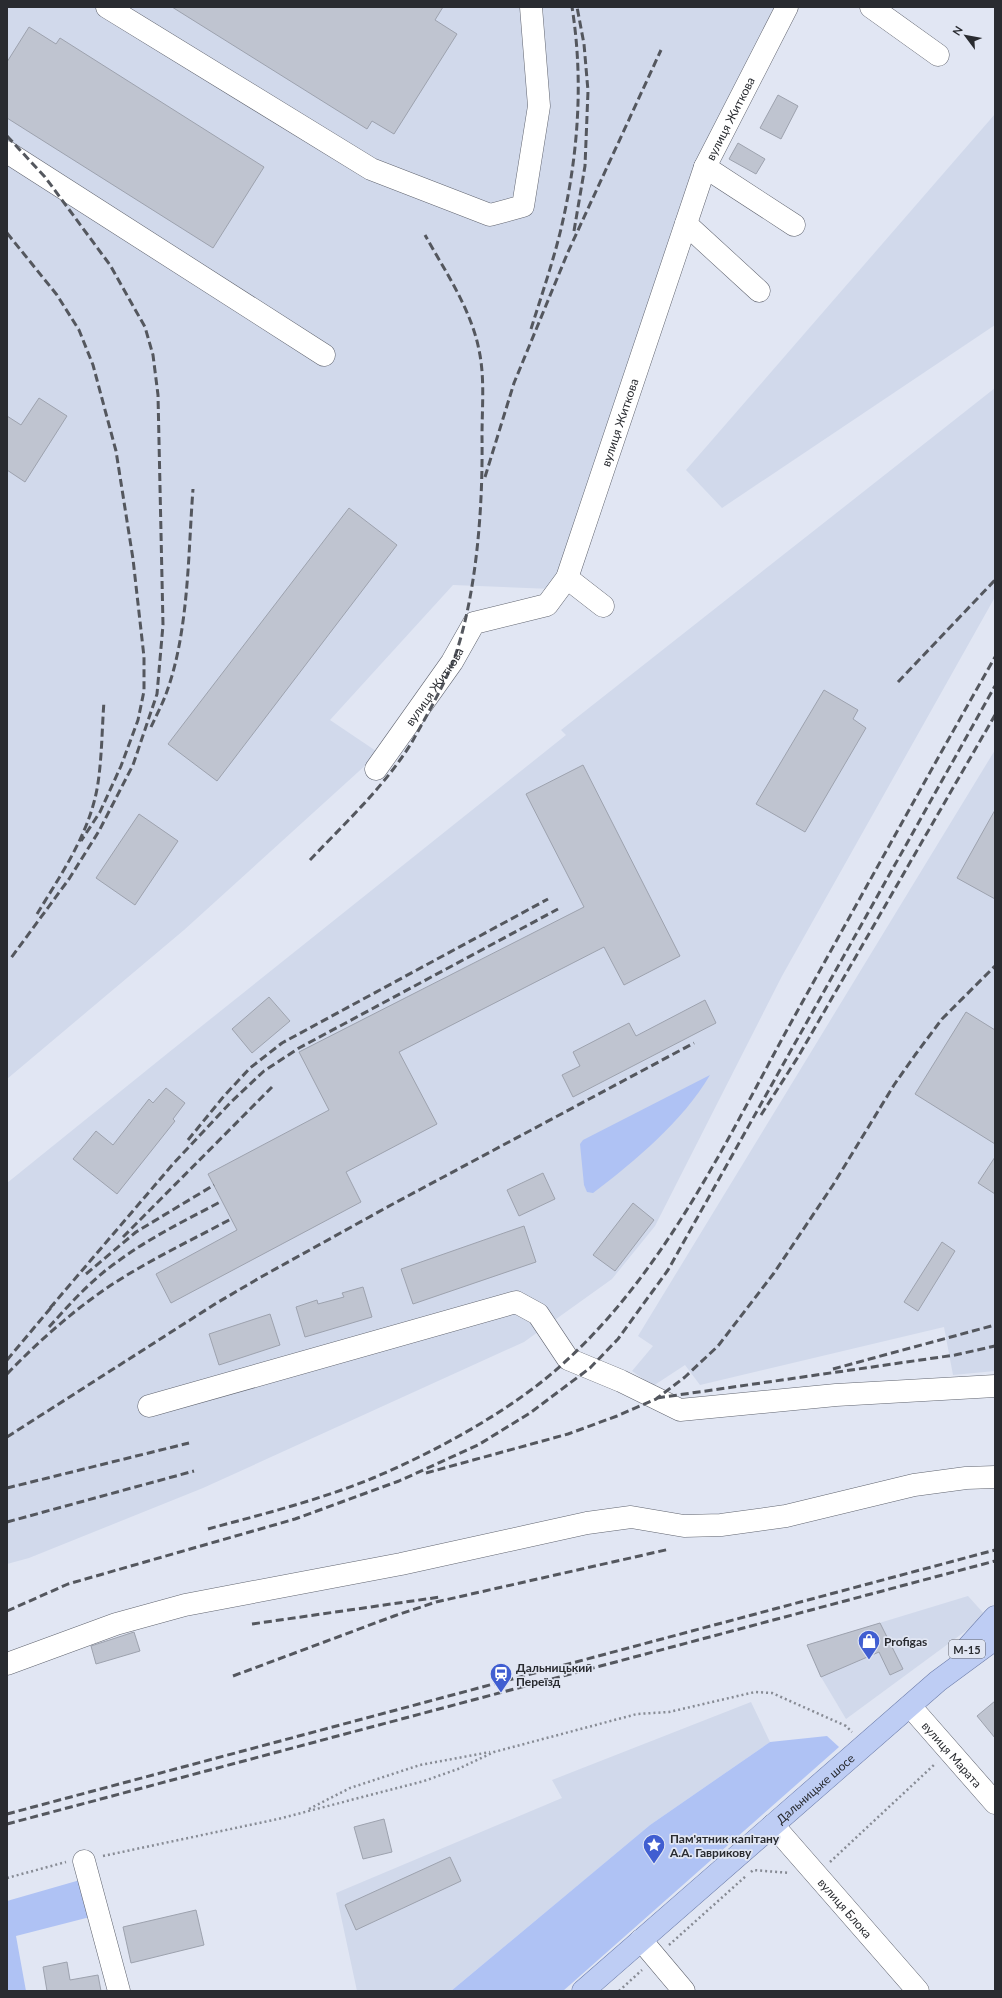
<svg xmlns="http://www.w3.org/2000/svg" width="1002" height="1998" font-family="Lato,sans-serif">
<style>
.built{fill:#d1d9eb}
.green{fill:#afc2f4}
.building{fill:#bfc4d0;stroke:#9da2ae}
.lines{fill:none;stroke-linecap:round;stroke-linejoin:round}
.minor-casing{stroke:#60646f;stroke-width:23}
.major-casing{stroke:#6e7eab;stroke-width:23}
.path{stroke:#878b94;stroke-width:2.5;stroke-dasharray:2 3;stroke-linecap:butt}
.minor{stroke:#fff;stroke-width:22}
.major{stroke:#becdf4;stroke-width:22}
.rail{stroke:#54575e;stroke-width:3;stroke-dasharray:8 4;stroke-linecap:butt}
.labels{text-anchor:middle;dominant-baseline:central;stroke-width:3.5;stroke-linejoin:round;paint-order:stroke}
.shield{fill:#e1e6f3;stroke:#60636a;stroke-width:1}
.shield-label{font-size:11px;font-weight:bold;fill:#292b30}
.street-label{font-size:12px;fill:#292b30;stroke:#e1e6f3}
.poi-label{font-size:12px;font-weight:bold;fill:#292b30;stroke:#e1e6f3;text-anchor:start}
</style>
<rect width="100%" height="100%" fill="#e1e6f3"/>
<g class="built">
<polygon points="7,7 778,7 552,589 453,585 330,720 379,753 184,930 7,1079"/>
<polygon points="995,114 995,325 722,508 686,470"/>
<polygon points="995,388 995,597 782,976 655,1226 612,1279 524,1342 203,1488 29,1558 7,1564 7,1183 168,1053 566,735 561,730"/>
<polygon points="995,750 995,1371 953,1375 944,1327 700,1385 685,1365 653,1386 632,1371 653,1346 638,1336"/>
<polygon points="968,1596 986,1616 846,1719 821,1677 807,1645"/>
<polygon points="751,1702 770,1742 650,1825 451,1991 357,1991 336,1893 562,1798 552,1780"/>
</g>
<g class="green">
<path d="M710 1075C682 1122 636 1160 593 1193L587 1192 584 1185 580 1144 583 1140Z"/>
<polygon points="827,1736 839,1747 563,1991 451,1991 650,1825 770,1742"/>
<polygon points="80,1880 90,1917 16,1936 26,1991 7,1991 7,1901"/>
</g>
<g class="building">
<polygon points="172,7 443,7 435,20 457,34 394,134 372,121 367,129"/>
<polygon points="29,27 56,44 60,38 264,167 213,248 7,118 7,62"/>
<polygon points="778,95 798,106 781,139 760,128"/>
<polygon points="738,143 765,159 756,174 729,159"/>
<polygon points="39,398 67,416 25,482 7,470 7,416 21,425"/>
<polygon points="349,508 397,545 217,781 168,744"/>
<polygon points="824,690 858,710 853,719 866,728 805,832 756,804"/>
<polygon points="583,765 680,956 624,985 604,947 399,1052 437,1124 346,1172 361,1202 171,1303 156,1274 237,1230 208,1174 329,1110 299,1052 584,907 526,794"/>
<polygon points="995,810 995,899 957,878"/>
<polygon points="139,814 178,841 135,905 96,878"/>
<polygon points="269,997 290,1021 252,1053 232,1029"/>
<polygon points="705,1000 716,1023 573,1097 562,1075 580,1066 573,1052 629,1023 636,1036"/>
<polygon points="966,1012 995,1030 995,1144 915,1094"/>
<polygon points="166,1088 185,1103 173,1119 175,1121 117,1194 73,1159 96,1131 113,1145 149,1099 153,1103"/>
<polygon points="995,1157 995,1194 978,1183"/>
<polygon points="543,1173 555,1199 519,1216 507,1190"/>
<polygon points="633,1203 654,1220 615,1271 593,1255"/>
<polygon points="524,1226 536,1262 413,1304 401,1269"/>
<polygon points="942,1242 955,1251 918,1311 904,1302"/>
<polygon points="363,1287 372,1317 305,1337 296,1307 317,1300 318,1304 344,1297 342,1293"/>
<polygon points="270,1314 280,1345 219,1365 209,1334"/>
<polygon points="880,1623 903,1669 890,1675 879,1652 821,1677 807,1645"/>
<polygon points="134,1632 140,1651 96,1664 91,1646"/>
<polygon points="995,1701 995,1738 977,1716"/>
<polygon points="384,1819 392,1852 363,1859 354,1827"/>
<polygon points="450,1857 461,1881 356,1930 345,1905"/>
<polygon points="196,1910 204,1945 131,1963 123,1927"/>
<polygon points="67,1962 70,1980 98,1975 101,1991 47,1991 43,1967"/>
</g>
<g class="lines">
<g class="minor-casing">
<g id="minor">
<polyline points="107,7 371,169 490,215 523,206 539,106 531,7"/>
<polyline points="871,7 938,55"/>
<polyline points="7,152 324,355"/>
<polyline points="705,167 794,225"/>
<polyline points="686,224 759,291"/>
<polyline points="567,578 603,606"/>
<path id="s1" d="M376 769 452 662 474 623 547 605 567 578 705 167 787 7"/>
<polyline points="149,1406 516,1302 538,1314 568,1359 621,1381 680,1410 836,1395 995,1386"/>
<polyline points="7,1664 116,1624 185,1605 401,1564 587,1523 631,1517 684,1526 721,1525 786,1516 914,1485 966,1478 995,1477"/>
<path id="s2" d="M910 1706 995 1803"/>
<path id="s3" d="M773 1825 918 1991"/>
<polyline points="84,1861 119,1991"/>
<polyline points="641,1940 684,1991"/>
</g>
</g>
<g class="major-casing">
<g id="major">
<polyline points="968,1647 995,1617"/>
<path id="s4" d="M583 1991 938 1681 995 1639"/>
</g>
</g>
<g class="path">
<polyline points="309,1809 350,1788 420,1765 490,1752"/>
<polyline points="103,1856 278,1819 424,1781 458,1769 494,1752 637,1714 669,1712 755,1692 772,1693 846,1726 852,1732"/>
<polyline points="830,1862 936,1763"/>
<polyline points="751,1872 753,1870 790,1873"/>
<polyline points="7,1878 66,1862"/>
<polyline points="669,1945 746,1876"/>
<polyline points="619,1991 642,1970"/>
</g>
<use href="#minor" class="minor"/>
<use href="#major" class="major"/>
<g class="rail">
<polyline points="7,136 45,177 110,265 145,327 153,355 158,395 163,625 157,694 133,765 99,831 69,879 11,958"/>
<polyline points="574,231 585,166 588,91 584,44 577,7"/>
<polyline points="7,233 57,295 79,330 93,365 116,451 133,559 144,657 144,691 138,720 121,766 100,812 81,841"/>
<path d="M531 329C541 297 552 265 560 233 578 159 584 82 572 7"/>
<polyline points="485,477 514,383 568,252 661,50"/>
<polyline points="898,682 995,580"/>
<path d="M151 727C156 716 162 705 166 694 189 632 188 554 193 489"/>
<path d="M310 860C345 823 385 786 412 742 426 717 442 689 453 662 477 596 483 506 482 436 482 408 485 378 479 350 471 309 445 271 425 235"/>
<path d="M37 914C62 873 91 831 98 783 102 756 102 728 104 701"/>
<polyline points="761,1115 798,1057 995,715"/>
<polyline points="188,1140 224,1096 250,1068 282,1043 548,899"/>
<polyline points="123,1237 272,1087"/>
<polyline points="86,1274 136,1232 214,1185"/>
<polyline points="50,1308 173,1164 231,1102 264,1071 299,1048 558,909"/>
<path d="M49 1327C70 1304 91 1280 117 1262 149 1238 186 1220 222 1201"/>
<polyline points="7,1360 54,1304"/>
<polyline points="833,1369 995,1325"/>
<path d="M7 1374C36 1344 67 1316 101 1292 141 1264 188 1242 231 1219"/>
<polyline points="657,1398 955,1355 995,1346"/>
<polyline points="7,1437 215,1304 261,1277 391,1205 694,1043"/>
<polyline points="426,1473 568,1434 617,1416 656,1399 685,1377 718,1346 774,1273 833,1185 894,1085 915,1055 942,1019 995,966"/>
<polyline points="7,1488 189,1443"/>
<polyline points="7,1522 194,1471"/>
<path d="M208 1529C263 1514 320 1500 373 1478 430 1454 495 1419 544 1380 656 1289 720 1153 788 1028 857 904 925 780 995 657"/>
<polyline points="7,1611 68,1584 295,1519 399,1481 478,1445 530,1413 590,1368 618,1339 668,1270 995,686"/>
<polyline points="252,1624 440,1597"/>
<polyline points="233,1676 394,1616 436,1602 670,1549"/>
<polyline points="7,1814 995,1550"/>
<polyline points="7,1824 995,1561"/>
</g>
</g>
<defs>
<g id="shop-pin" transform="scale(1.15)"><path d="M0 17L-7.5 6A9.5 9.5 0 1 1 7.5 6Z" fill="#405ed1" stroke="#e1e6f3"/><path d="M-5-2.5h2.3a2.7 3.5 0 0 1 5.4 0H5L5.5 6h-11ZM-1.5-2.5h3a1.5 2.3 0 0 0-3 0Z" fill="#fff"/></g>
<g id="station-pin" transform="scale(1.15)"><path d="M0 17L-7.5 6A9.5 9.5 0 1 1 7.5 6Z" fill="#405ed1" stroke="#e1e6f3"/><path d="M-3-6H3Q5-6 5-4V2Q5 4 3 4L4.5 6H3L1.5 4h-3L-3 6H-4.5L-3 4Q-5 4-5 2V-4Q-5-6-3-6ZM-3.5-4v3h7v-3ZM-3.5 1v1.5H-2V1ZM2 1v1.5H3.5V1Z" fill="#fff"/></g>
<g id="sight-pin" transform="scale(1.15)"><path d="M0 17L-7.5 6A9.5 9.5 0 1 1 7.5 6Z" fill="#405ed1" stroke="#e1e6f3"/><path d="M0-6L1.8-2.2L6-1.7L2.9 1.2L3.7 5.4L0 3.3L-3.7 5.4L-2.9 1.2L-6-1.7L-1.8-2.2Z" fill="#fff"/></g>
</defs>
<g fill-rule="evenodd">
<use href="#shop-pin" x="869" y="1641"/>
<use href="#station-pin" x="501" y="1674"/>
<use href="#sight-pin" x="654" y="1845"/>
</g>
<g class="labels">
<rect class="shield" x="949" y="1640" width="36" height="18" rx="3"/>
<g class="shield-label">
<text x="967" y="1649">М-15</text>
</g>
<g class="street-label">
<text stroke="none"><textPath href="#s1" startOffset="773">вулиця Житкова</textPath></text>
<text stroke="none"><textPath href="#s1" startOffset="449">вулиця Житкова</textPath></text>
<text stroke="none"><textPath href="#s1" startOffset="101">вулиця Житкова</textPath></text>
<text stroke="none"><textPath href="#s2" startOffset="64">вулиця Марата</textPath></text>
<text stroke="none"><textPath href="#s4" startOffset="308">Дальницьке шосе</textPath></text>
<text stroke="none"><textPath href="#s3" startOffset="110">вулиця Блока</textPath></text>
</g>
<g class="poi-label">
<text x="884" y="1641">Profigas</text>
<text x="516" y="1667">Дальницький<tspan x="516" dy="14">Переїзд</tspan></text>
<text x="670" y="1838">Пам'ятник капітану<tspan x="670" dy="14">А.А. Гаврикову</tspan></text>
</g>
</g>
<rect width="1002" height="1998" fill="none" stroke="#292b30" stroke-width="16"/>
<g transform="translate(966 36) rotate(302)" stroke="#e1e6f3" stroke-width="3" paint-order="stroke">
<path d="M0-3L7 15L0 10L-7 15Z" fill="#292b30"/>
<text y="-6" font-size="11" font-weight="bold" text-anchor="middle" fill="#292b30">N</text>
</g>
</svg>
